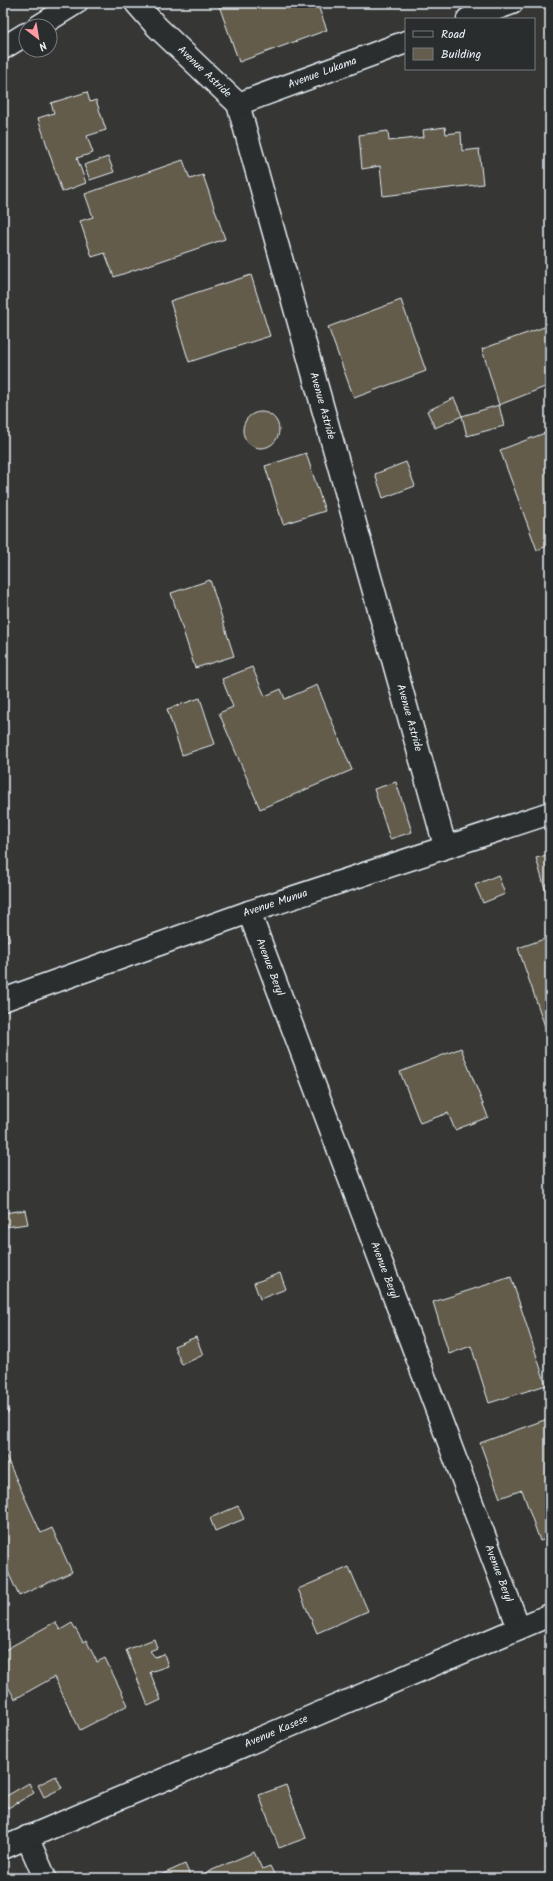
<svg xmlns="http://www.w3.org/2000/svg" width="553" height="1881" font-family="Kalam,sans-serif">
<style>
.building{fill:#645c4c;stroke:#e8f1f8}
.lines{fill:none;stroke-linecap:round;stroke-linejoin:round}
.street-casing{stroke:#e8f1f8;stroke-width:25}
.secondary-casing{stroke:#e8f1f8;stroke-width:25}
.street{stroke:#2a2d2e;stroke-width:22}
.secondary{stroke:#2a2d2e;stroke-width:22}
.labels{text-anchor:middle;dominant-baseline:central;stroke-width:3;stroke-linejoin:round;paint-order:stroke}
.street-label{font-size:11px;fill:#e8f1f8;stroke:#2a2d2e}
</style>
<rect width="100%" height="100%" fill="#363634"/>
<filter id="ink" filterUnits="userSpaceOnUse"><feTurbulence type="fractalNoise" baseFrequency=".025" numOctaves="2"/><feDisplacementMap in="SourceGraphic" scale="8" xChannelSelector="R" yChannelSelector="G"/><feConvolveMatrix kernelMatrix="1 2 1 2 8 2 1 2 1" color-interpolation-filters="sRGB"/></filter>
<g filter="url(#ink)">
<g class="building">
<polygon points="218,3 317,3 327,30 239,62"/>
<polygon points="87,92 90,102 96,100 106,130 87,136 93,153 77,158 86,183 62,192 38,118 54,113 51,103"/>
<polygon points="445,127 446,134 461,132 462,151 479,149 483,184 383,196 380,166 362,169 359,135 388,131 389,141 424,137 423,130"/>
<polygon points="108,157 114,172 90,180 84,165"/>
<polygon points="183,160 190,179 203,175 225,239 114,277 105,253 92,257 80,221 93,217 85,194"/>
<polygon points="251,275 270,336 189,362 170,301"/>
<polygon points="401,300 426,371 354,398 328,327"/>
<polygon points="550,325 550,385 499,405 482,349"/>
<polygon points="454,398 462,416 435,428 427,411"/>
<polygon points="499,405 504,426 467,436 462,416"/>
<circle cx="261" cy="430" r="18"/>
<polygon points="550,431 550,545 537,550 500,450"/>
<polygon points="306,453 325,511 283,524 265,466"/>
<polygon points="406,462 415,486 383,498 375,474"/>
<polygon points="210,580 234,656 195,668 171,593"/>
<polygon points="252,667 265,696 281,689 285,699 317,685 352,770 260,809 219,713 233,707 222,679"/>
<polygon points="200,698 215,744 182,755 167,709"/>
<polygon points="396,782 412,832 390,839 374,789"/>
<polygon points="550,854 550,906 536,858"/>
<polygon points="498,875 505,894 483,903 475,885"/>
<polygon points="3,917 10,940 3,942"/>
<polygon points="550,937 550,1041 518,948"/>
<polygon points="461,1048 488,1117 455,1130 448,1113 420,1123 400,1072"/>
<polygon points="25,1210 28,1224 5,1227 3,1213"/>
<polygon points="280,1273 286,1289 260,1299 254,1283"/>
<polygon points="511,1277 546,1385 489,1403 471,1346 449,1354 433,1302"/>
<polygon points="196,1337 203,1355 182,1365 174,1346"/>
<polygon points="3,1399 9,1412 3,1415"/>
<polygon points="550,1418 550,1538 540,1541 522,1490 500,1498 480,1443"/>
<polygon points="3,1450 41,1533 52,1528 72,1572 19,1596 3,1561"/>
<polygon points="238,1506 244,1519 215,1531 210,1518"/>
<polygon points="349,1567 368,1611 317,1633 298,1589"/>
<polygon points="55,1622 60,1630 72,1623 83,1642 86,1640 97,1662 105,1658 128,1705 80,1730 54,1677 15,1699 3,1678 3,1651"/>
<polygon points="154,1639 157,1648 150,1651 155,1657 164,1654 168,1666 150,1672 161,1700 148,1706 126,1650"/>
<polygon points="56,1776 62,1788 44,1797 38,1785"/>
<polygon points="29,1783 34,1793 8,1808 3,1798"/>
<polygon points="286,1785 306,1838 279,1848 259,1795"/>
<polygon points="254,1852 262,1869 270,1866 276,1878 194,1878"/>
<polygon points="185,1864 191,1878 154,1878"/>
</g>
<g class="lines">
<g class="street-casing">
<g id="street">
<path id="s1" d="M136 3 157 27 238 104 445 846"/>
<polyline points="468,19 512,3"/>
<polyline points="39,26 76,3"/>
<polyline points="3,48 26,34"/>
<path id="s2" d="M238 104 406 42"/>
<path id="s3" d="M249 912 519 1628"/>
<polyline points="27,1837 45,1878"/>
<path id="s4" d="M3 1848 550 1615"/>
</g>
</g>
<g class="secondary-casing">
<g id="secondary">
<path id="s5" d="M3 1000 249 912 550 813"/>
</g>
</g>
<use href="#street" class="street"/>
<use href="#secondary" class="secondary"/>
</g>
</g>
<g class="labels">
<g class="street-label">
<text stroke="none"><textPath href="#s1" startOffset="97">Avenue Astride</textPath></text>
<text stroke="none"><textPath href="#s2" startOffset="90">Avenue Lukama</textPath></text>
<text stroke="none"><textPath href="#s1" startOffset="457">Avenue Astride</textPath></text>
<text stroke="none"><textPath href="#s1" startOffset="781">Avenue Astride</textPath></text>
<text stroke="none"><textPath href="#s5" startOffset="289">Avenue Munua</textPath></text>
<text stroke="none"><textPath href="#s3" startOffset="59">Avenue Beryl</textPath></text>
<text stroke="none"><textPath href="#s3" startOffset="383">Avenue Beryl</textPath></text>
<text stroke="none"><textPath href="#s3" startOffset="707">Avenue Beryl</textPath></text>
<text stroke="none"><textPath href="#s4" startOffset="297">Avenue Kasese</textPath></text>
</g>
</g>
<rect width="553" height="1881" fill="none" stroke="#2a2d2e" stroke-width="16"/>
<rect x="8" y="8" width="537" height="1865" fill="none" stroke="#e8f1f8" stroke-width="1.5" filter="url(#ink)"/>
<rect x="405" y="18" width="130" height="52" fill="#2a2d2e" stroke="#767b7f"/>
<rect x="413" y="31" width="20" height="6" fill="#2a2d2e" stroke="#767b7f"/>
<text x="441" y="38" font-size="12" fill="#e8f1f8">Road</text>
<rect x="413" y="48" width="20" height="12" fill="#645c4c" stroke="#767b7f"/>
<text x="441" y="58" font-size="12" fill="#e8f1f8">Building</text>
<g transform="translate(38 38) rotate(149)"><circle r="19" fill="#2a2d2e" stroke="#767b7f"/>
<path d="M0-3L7 15L0 10L-7 15Z" fill="#ff9aa2"/>
<text y="-6" font-size="11" font-weight="bold" text-anchor="middle" fill="#e8f1f8">N</text>
</g>
</svg>
